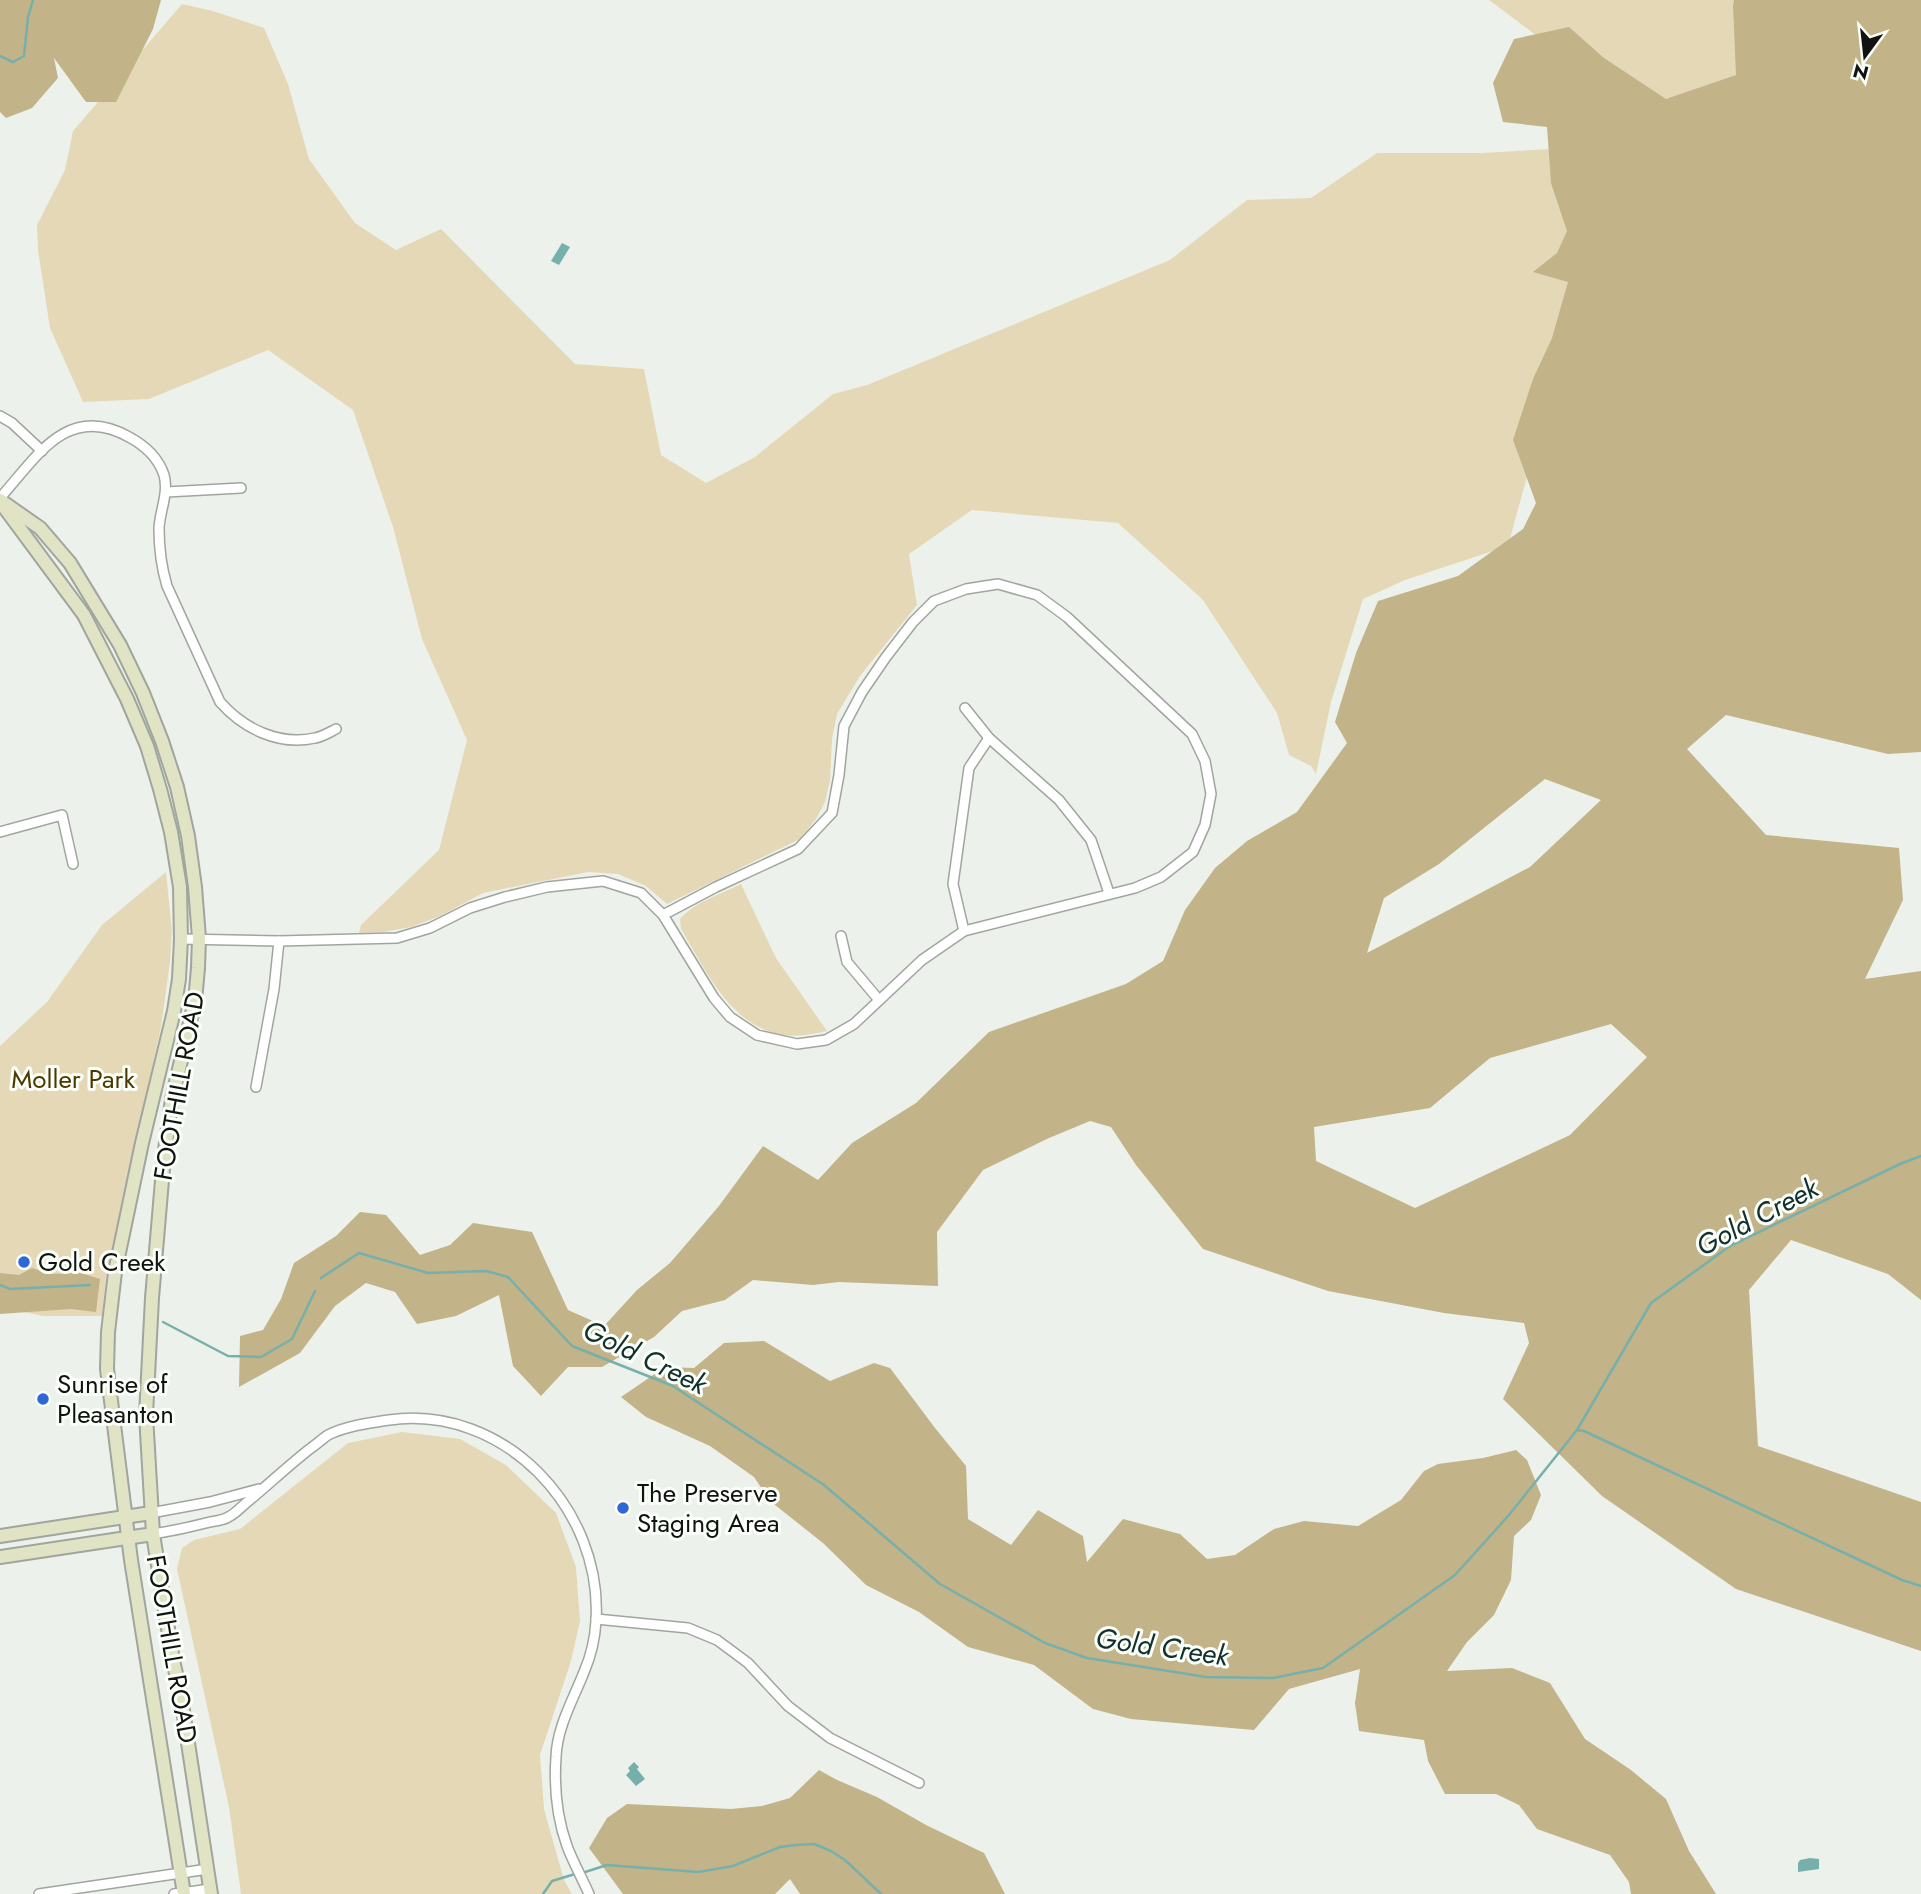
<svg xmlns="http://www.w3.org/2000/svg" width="1921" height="1894" font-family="Jost,sans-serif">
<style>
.green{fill:#e5d8b6}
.forest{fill:#c2b388;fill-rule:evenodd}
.water{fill:#77b0ab}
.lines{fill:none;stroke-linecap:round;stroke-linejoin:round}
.stream{stroke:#77b0ab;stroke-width:2.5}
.minor-casing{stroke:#a0a59e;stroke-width:12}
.secondary-casing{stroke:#a0a59e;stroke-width:16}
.minor{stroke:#fff;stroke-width:9}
.secondary{stroke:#e0e3c4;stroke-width:12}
.poi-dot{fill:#3067d6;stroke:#fafff9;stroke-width:2.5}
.labels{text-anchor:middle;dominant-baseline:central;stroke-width:6;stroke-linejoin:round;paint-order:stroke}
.park-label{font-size:26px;fill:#4a3a01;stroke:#fafff9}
.street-label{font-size:26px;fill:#111310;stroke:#fafff9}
.poi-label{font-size:26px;fill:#111310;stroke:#fafff9;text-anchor:start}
.water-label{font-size:28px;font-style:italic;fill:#112f2d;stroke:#fafff9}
</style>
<rect width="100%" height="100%" fill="#ecf2eb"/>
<g class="green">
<polygon points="1489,0 1921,0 1921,323"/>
<polygon points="182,4 213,11 264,28 288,84 309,159 355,223 396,250 441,229 575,364 644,369 661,455 706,483 755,457 833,394 867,385 1170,260 1247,200 1311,198 1377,153 1482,153 1552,149 1596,276 1549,396 1508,546 1405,580 1363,599 1331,702 1316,774 1311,766 1289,755 1277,713 1203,600 1118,523 972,510 909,554 917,605 860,676 837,714 832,739 830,781 825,802 816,819 800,839 667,904 646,886 618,874 588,872 483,893 440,916 411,927 383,932 359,933 361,925 439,850 467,740 422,639 393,527 353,410 268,350 149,399 83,402 50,328 38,250 37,225 65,170 73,131"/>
<polygon points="166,872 172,931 170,962 161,1027 106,1276 102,1316 43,1316 0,1307 0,1046 47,1002 102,925"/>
<path d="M741 884 776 958 827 1031C813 1034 798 1037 784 1035 730 1027 706 970 681 929L680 919C695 902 721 894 741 884Z"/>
<polygon points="402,1432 460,1439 506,1465 556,1513 576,1567 580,1621 571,1661 540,1755 544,1809 564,1880 572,1894 241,1894 229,1807 177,1569 182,1548 194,1540 240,1529 348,1443"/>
</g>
<g class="forest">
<polygon points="0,0 161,0 153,29 116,102 86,102 54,58 58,78 32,108 6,118 0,112"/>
<path d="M1734 0H1921V752L1888 754 1726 715 1687 749 1766 835 1899 848 1903 900 1865 979 1921 971V1300L1888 1274 1791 1240 1749 1290 1758 1446 1921 1502V1651L1736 1589 1602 1496 1503 1399 1529 1343 1524 1323 1444 1313 1328 1291 1203 1249 1136 1165 1111 1127 1090 1121 1049 1138 983 1170 937 1232 938 1286 839 1282 813 1285 753 1280 725 1300 682 1311 654 1337 602 1367H568L541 1396 513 1366 499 1295 456 1316 417 1324 395 1292 366 1283 335 1306 300 1353 239 1387 240 1336 263 1330 281 1299 294 1263 336 1236 360 1212 386 1215 420 1255 450 1245 473 1223 532 1232 568 1310 604 1326 637 1290 670 1263 719 1206 763 1146 818 1180 852 1143 916 1103 989 1032 1126 984 1163 961 1185 910 1215 868 1247 841 1297 812 1347 743 1335 722 1356 653 1378 601 1458 576 1523 529 1536 503 1513 440 1533 379 1552 338 1568 282 1533 272 1557 253 1567 231 1551 183 1547 127 1503 122 1493 83 1514 39 1569 27 1604 58 1666 99 1736 75 1733 6ZM1545 779 1601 800 1530 867 1367 953 1384 898 1439 864ZM1611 1024 1647 1057 1570 1135 1415 1208 1316 1161 1314 1127 1430 1108 1490 1058Z"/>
<polygon points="32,1268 50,1274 81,1273 100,1279 96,1312 71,1309 0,1314 0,1273 19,1275"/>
<polygon points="764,1341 830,1381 874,1363 890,1368 935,1428 966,1466 968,1519 1011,1545 1038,1510 1083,1536 1087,1562 1123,1519 1180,1534 1207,1559 1235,1555 1274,1529 1304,1521 1358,1526 1401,1500 1424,1471 1438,1464 1483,1458 1516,1450 1527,1460 1541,1495 1531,1520 1514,1536 1511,1580 1494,1615 1467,1642 1447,1671 1512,1668 1550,1683 1585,1739 1631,1770 1666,1799 1689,1851 1716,1894 1631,1894 1629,1882 1610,1855 1537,1829 1519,1805 1496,1794 1445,1794 1428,1761 1424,1740 1359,1731 1355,1703 1360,1669 1289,1689 1254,1730 1131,1719 1093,1709 1034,1665 968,1647 919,1612 866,1585 823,1543 770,1501 754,1477 710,1446 646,1417 621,1397 665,1367 694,1368 724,1343"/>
<polygon points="819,1770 837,1780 877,1797 926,1825 984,1853 1005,1894 800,1894 790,1879 775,1894 623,1894 589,1848 607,1818 627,1804 731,1809 762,1806 790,1798"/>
</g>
<g class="water">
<polygon points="562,243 570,247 559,265 551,261"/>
<polygon points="634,1762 639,1767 637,1769 645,1779 636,1786 626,1775 630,1771 628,1768"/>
<polygon points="1810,1858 1819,1859 1819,1869 1798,1872 1798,1863 1800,1860"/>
</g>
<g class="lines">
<g class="stream">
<polyline points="0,56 13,62 24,56 28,17 33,0"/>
<polyline points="321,1278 359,1253 428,1273 486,1271 508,1277 572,1346 673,1386 824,1485 940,1584 1045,1643 1087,1658 1206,1677 1273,1678 1323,1668 1455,1575 1509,1515 1577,1430 1651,1303 1730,1246 1900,1164 1921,1156"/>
<polyline points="0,1285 10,1289 90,1285"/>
<polyline points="163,1322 228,1356 261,1357 292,1339 315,1291"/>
<polyline points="1577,1430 1584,1431 1902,1580 1921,1586"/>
<polyline points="582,1873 607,1865 698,1872 733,1866 780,1847 795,1845 814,1844 831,1851 845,1860 881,1894"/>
<polyline points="543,1894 552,1881 575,1874"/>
</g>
<g class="minor-casing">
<g id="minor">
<polyline points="0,416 12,423 42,451"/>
<polyline points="166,492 241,488"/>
<path d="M0 498C36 458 67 402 129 437 144 445 158 457 164 475 169 493 160 510 159 528 159 548 161 566 167 586L220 702C244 729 279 746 315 738 322 737 330 732 336 729"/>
<polyline points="965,708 989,738 1059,800 1091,840 1109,893"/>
<polyline points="0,832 62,815 73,864"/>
<polyline points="964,931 953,884 969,768 989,738"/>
<polyline points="841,936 847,962 879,1000"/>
<polyline points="181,939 279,941 397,938 430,928 470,908 505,897 547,887 603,881 641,893 663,915 714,998 730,1017 757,1035 797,1044 826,1040 854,1024 922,960 964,931 1135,888 1161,877 1193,852 1205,825 1211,794 1205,761 1192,734 1067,617 1037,595 998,584 966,589 934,601 913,622 886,657 862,692 844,726 839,775 832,813 798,849 716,887 663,915"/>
<polyline points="256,1087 274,989 279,941"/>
<polyline points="151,1513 210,1502 259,1489"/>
<path d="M153 1534C172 1531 191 1527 210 1522 216 1521 225 1520 230 1516 236 1513 241 1507 246 1503 268 1485 289 1465 311 1448 317 1444 322 1439 328 1435 346 1426 369 1423 389 1420 504 1404 603 1509 596 1621 595 1638 591 1656 584 1672 573 1700 557 1727 556 1757 554 1786 557 1818 567 1846 573 1862 582 1878 589 1894"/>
<polyline points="596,1619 688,1628 717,1640 748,1663 788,1706 830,1738 919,1783"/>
<polyline points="39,1894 208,1869"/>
<polyline points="174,1894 210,1889"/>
</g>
</g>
<g class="secondary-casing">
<g id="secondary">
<polyline points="0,500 40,528 70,563 120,645 143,693 162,741 177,787 188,836 195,887 199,938 198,968 195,1001 172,1099 164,1157 152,1298 146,1415 153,1534 173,1660 181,1697 211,1894"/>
<polyline points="4,507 84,615 127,699 147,746 160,789 171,832 180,887 181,939 179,979 174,1011 142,1143 115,1272 108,1332 107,1369 131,1560 184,1894"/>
<polyline points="0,1536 151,1513"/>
<polyline points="0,1557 153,1534"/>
</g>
</g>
<use href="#minor" class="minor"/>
<use href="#secondary" class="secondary"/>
</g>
<g class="poi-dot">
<circle cx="24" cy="1262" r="7"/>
<circle cx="43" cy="1399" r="7"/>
<circle cx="623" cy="1508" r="7"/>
</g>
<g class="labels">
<g class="park-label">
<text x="73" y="1079">Moller Park</text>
</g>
<g class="street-label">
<text transform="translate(179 1086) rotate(-80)">FOOTHILL ROAD</text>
<text transform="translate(172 1649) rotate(80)">FOOTHILL ROAD</text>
</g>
<g class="poi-label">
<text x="38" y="1262">Gold Creek</text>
<text x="57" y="1384">Sunrise of<tspan x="57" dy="30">Pleasanton</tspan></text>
<text x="637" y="1493">The Preserve<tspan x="637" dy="30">Staging Area</tspan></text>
</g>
<g class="water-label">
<text transform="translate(1757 1217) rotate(-28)">Gold Creek</text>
<text transform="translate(645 1357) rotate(26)">Gold Creek</text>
<text transform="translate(1162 1647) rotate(8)">Gold Creek</text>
</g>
</g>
<g transform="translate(1865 56) rotate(195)" stroke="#fafff9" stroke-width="5" paint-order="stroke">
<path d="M0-5L12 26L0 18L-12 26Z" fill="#111310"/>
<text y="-10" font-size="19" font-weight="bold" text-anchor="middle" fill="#111310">N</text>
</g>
</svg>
